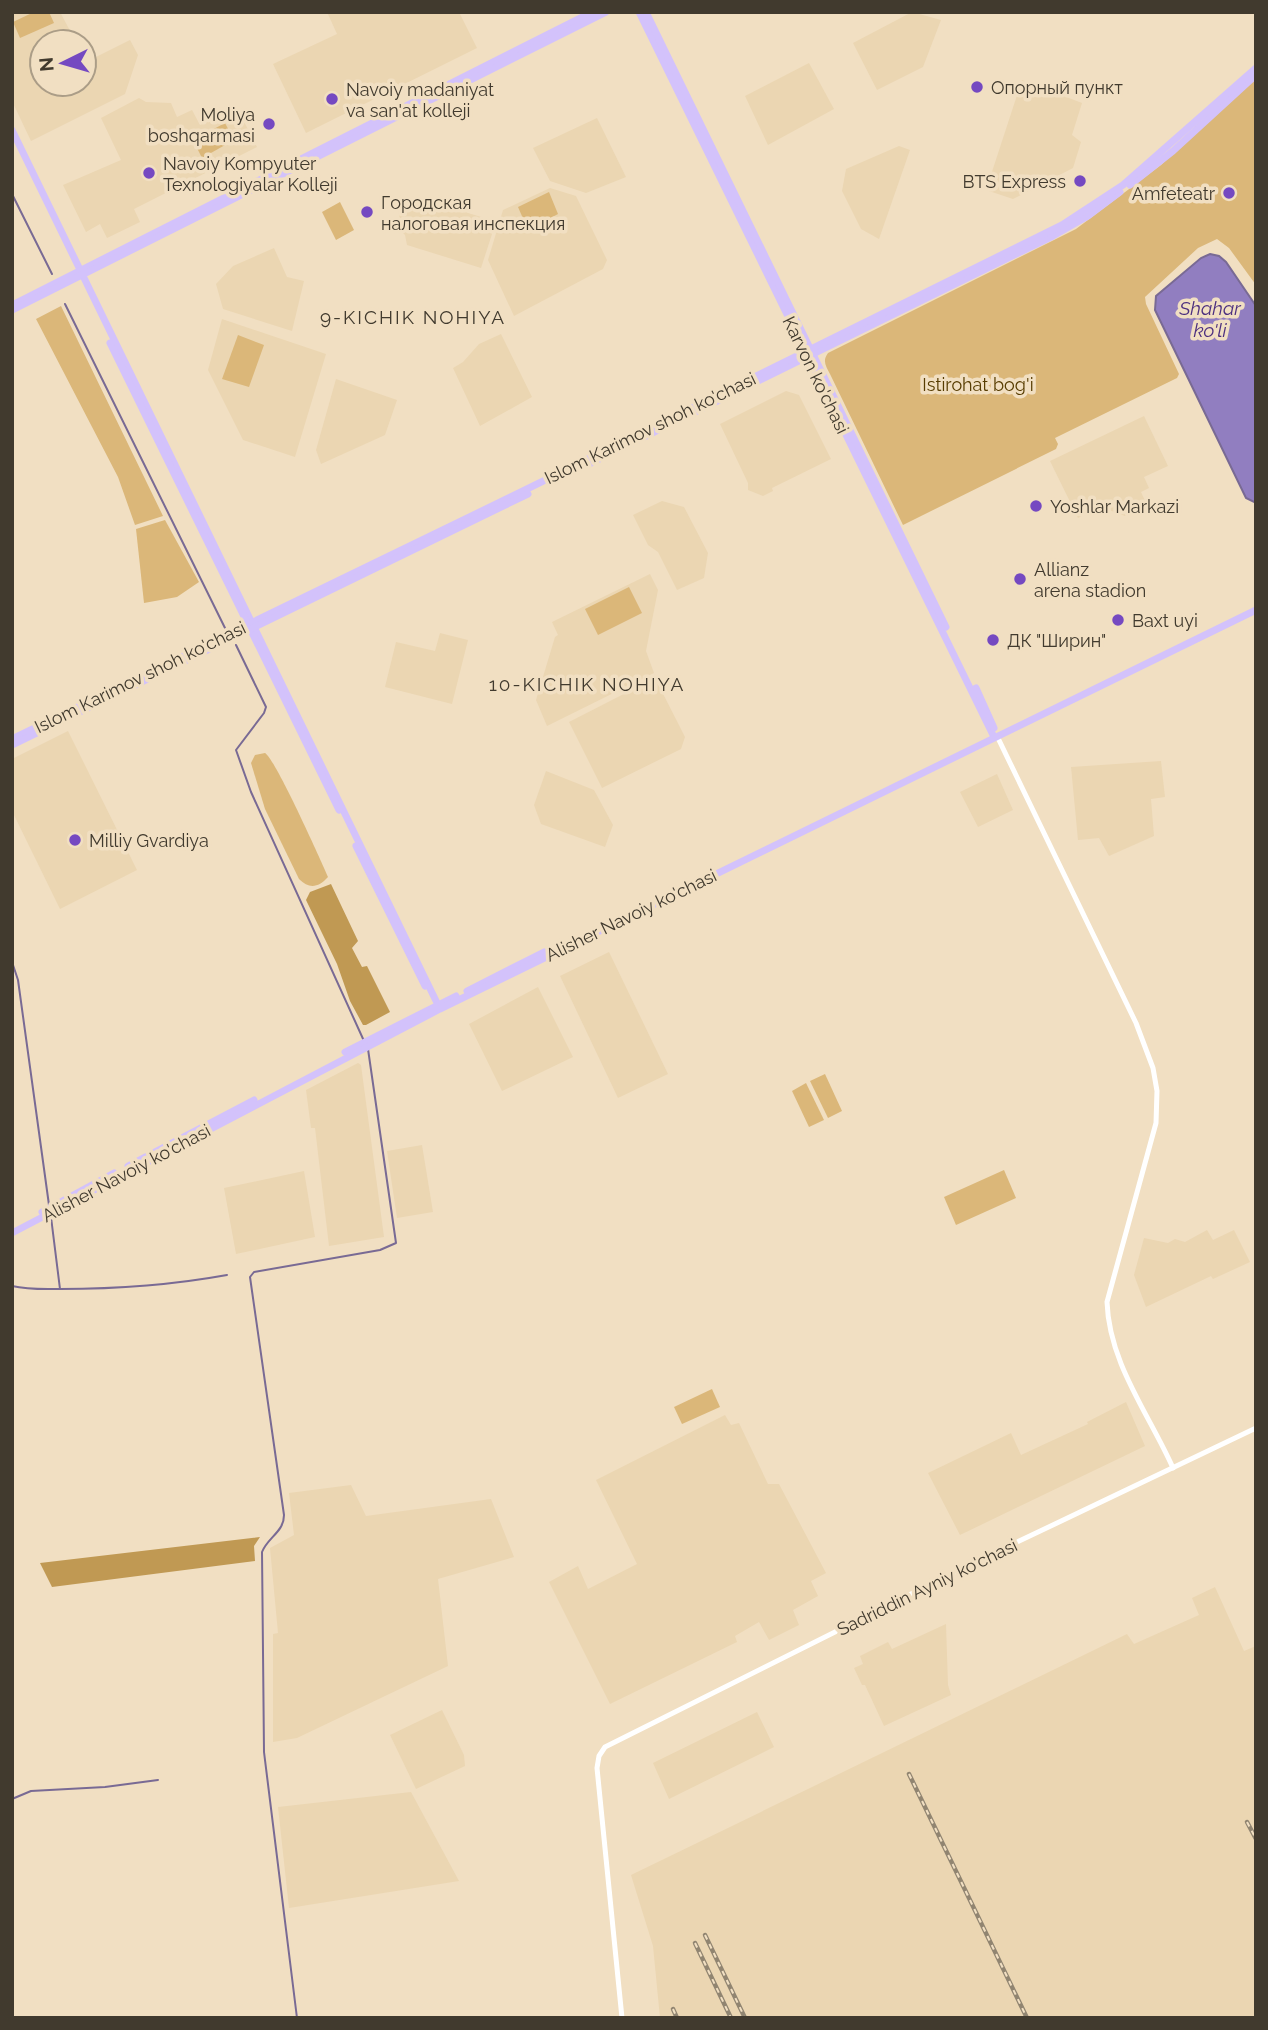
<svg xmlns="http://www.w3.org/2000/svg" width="1268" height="2030" font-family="Raleway,sans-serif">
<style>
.built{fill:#ebd6b2}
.green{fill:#dbb779}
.forest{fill:#c09953}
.water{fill:#917ec0;stroke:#796a94;stroke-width:2}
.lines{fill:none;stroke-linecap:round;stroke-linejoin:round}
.stream{stroke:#796a94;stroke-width:2}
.minor{stroke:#fff;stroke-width:5}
.major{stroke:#d3c2fb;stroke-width:7}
.rail-casing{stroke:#918571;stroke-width:4.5}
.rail{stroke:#f1dfc2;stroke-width:2;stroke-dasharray:5;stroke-linecap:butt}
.poi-dot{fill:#7549c1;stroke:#f1dfc2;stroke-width:2.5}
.labels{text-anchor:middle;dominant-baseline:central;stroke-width:7;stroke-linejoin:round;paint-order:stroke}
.poi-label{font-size:18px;fill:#413a2e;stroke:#f1dfc2;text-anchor:start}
.street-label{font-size:18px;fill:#413a2e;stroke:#f1dfc2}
.park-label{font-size:18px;fill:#573c01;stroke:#f1dfc2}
.water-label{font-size:19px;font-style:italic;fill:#4c2f7f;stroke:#f1dfc2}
.neighbourhood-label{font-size:19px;letter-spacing:2px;fill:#413a2e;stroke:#f1dfc2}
</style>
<rect width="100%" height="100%" fill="#f1dfc2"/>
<g class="built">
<polygon points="12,12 60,12 76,42 42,42 42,84 84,84 84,59 86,62 130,40 138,55 125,94 31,141 12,101"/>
<polygon points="327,12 459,12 477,48 306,133 273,64 337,34"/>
<polygon points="912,12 941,20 923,67 877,90 853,43"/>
<polygon points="809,63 834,109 768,145 745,96"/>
<polygon points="1022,80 1082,103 1072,135 1081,142 1073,168 1013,199 986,190"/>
<polygon points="139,98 146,102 171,103 177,117 192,110 200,125 236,106 257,147 134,209 140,222 107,238 100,224 86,232 63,185 121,160 101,118"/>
<polygon points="597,118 626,177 586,193 550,181 533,148"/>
<polygon points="899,146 910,150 879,239 861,229 842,191 846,169"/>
<polygon points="550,188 576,196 607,260 603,269 514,316 488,260 503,210"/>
<polygon points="417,197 481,217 492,234 481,268 407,245 405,235 397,227 402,205"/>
<polygon points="274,248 287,277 304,281 292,331 223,309 216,284 233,266"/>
<polygon points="222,319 326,354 295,457 243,440 208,370"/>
<polygon points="501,334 532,397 480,426 453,368 463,362 479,344"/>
<polygon points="336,379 397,400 385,435 321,464 316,450"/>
<polygon points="786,391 799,395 831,459 772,488 773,491 763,496 748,490 748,483 720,424"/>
<polygon points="1144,416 1168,466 1144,477 1149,488 1141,492 1147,505 1125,516 1101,507 1078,518 1050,461"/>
<polygon points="662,501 684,507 708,553 704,578 677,590 658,552 648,545 633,515"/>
<polygon points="650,574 658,590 646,651 654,673 547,726 536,700 555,637 558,635 552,622"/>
<polygon points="440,633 468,640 452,704 385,687 396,642 435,651"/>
<polygon points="655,678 685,737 681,749 602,788 569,722"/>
<polygon points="68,731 137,870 60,909 12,811 12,759"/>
<polygon points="1161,761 1165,797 1151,799 1154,836 1109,856 1099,838 1078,840 1071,767"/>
<polygon points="546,771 594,790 613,825 605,847 541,824 534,805"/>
<polygon points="997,774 1013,810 978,827 960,792"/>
<polygon points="609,952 668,1074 618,1098 560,976"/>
<polygon points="538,987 573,1057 502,1091 469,1024"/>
<polygon points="358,1063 361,1065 384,1237 329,1246 315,1128 311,1128 306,1090"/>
<polygon points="422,1145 433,1212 397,1218 387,1151"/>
<polygon points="304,1171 315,1237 236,1254 224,1188"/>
<polygon points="1207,1230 1213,1240 1234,1230 1250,1262 1213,1279 1211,1276 1146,1307 1134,1275 1144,1238 1168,1243 1175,1239 1185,1242"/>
<polygon points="1126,1402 1145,1446 960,1535 928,1473 1011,1433 1021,1455 1088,1424 1087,1422"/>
<polygon points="725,1415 731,1425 739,1423 768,1484 779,1484 826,1573 811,1581 818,1596 793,1610 799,1625 769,1640 759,1622 735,1636 737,1642 610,1704 549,1582 578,1566 588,1589 637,1564 596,1480"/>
<polygon points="351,1485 366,1516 491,1499 514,1557 438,1579 448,1666 297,1738 273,1742 273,1634 278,1633 270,1548 294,1535 289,1493"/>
<polygon points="1215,1587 1244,1651 1256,1646 1256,2018 660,2018 653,1946 631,1875 1127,1634 1134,1644 1199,1615 1192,1598"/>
<polygon points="946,1624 948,1685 951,1695 884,1726 865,1685 862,1685 854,1668 863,1664 860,1656 888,1642 892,1649"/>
<polygon points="442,1710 464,1755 465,1766 416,1789 390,1735"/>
<polygon points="757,1712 774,1747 669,1799 653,1763"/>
<polygon points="411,1792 459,1881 289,1908 278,1807"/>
</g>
<g class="green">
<polygon points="34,12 49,12 54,23 20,38 13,22"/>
<path d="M1256 77V285L1229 248 1217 239 1198 248 1145 297 1146 304 1179 374 1177 378 1055 438 1058 444 1056 449 903 525 830 374C826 366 822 361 828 353L1076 229 1161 165Z"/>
<polygon points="225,123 234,140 202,158 193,140"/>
<polygon points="549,192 558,214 528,230 518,207"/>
<polygon points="340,202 354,230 336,240 322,212"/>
<polygon points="61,306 163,516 135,525 118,477 36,319"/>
<polygon points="238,335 264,345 249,387 222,379"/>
<polygon points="165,520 199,582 177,597 144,603 136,529"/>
<polygon points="629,587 642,613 598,635 585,609"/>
<path d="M265 753C276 760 320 859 328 877 318 888 309 889 299 879L265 809 251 763 255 755Z"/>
<polygon points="825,1074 842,1111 828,1118 810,1081"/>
<polygon points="806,1083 824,1120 809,1127 792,1091"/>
<polygon points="1004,1170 1016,1198 956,1225 944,1197"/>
<polygon points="712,1389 720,1407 682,1424 674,1407"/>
</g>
<g class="forest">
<polygon points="331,884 358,941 352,948 362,967 367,966 390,1012 366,1025 363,1025 350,1001 337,964 306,900 310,892"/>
<polygon points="260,1537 254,1546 255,1561 52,1587 40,1563"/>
</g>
<polygon class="water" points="1210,254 1219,256 1226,262 1256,306 1256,503 1246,498 1155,310 1156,296 1201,258"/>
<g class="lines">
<g class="stream">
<polyline points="12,194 52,274"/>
<polyline points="65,304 225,628"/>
<polyline points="236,645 266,707 264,713 236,750 251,792 364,1041"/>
<polyline points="12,962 18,980 49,1205"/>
<polyline points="51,1217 60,1289"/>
<path d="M12 1286C29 1290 44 1289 60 1289 116 1289 172 1285 227 1275"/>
<polyline points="12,1799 31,1791 105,1787 158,1780"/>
<path d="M297 2018 264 1752 262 1552C268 1537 284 1532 284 1515L250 1277 254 1272 380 1250 396 1243 368 1049"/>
</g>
<g class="minor">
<path d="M997 736 1136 1023 1153 1068 1157 1091 1156 1123 1107 1302C1109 1363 1149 1414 1173 1468"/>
<polyline points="622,2018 597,1768 599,1756 605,1747 967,1566 1256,1428"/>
</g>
<g class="major">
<polyline points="639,12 994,737"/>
<polyline points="646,12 946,627"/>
<polyline points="12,130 439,1007"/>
<polyline points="1130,185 1173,151 1256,75"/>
<polyline points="12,305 592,12"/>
<polyline points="12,310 606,12"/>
<polyline points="110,343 339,810"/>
<polyline points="589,464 1053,236 1088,216 1120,192"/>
<polyline points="976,688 994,728"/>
<polyline points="12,739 529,488 1062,225 1123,185 1256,68"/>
<polyline points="12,745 528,494"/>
<polyline points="356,846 425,986"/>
<polyline points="467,991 544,952"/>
<polyline points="345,1052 456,996"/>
<polyline points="128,1166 254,1100"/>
<polyline points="42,1212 114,1173"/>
<polyline points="12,1233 440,1009 1256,610"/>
</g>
<g class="rail-casing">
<g id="rail">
<polyline points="909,1774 1027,2018"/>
<polyline points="1247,1822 1256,1839"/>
<polyline points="705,1935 745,2018"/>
<polyline points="695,1943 731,2018"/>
<polyline points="673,2009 677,2018"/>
</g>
</g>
<use href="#rail" class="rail"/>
</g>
<g class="poi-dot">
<circle cx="977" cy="87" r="7"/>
<circle cx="332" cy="99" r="7"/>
<circle cx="269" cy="124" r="7"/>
<circle cx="149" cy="173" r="7"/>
<circle cx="1080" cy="181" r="7"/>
<circle cx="1229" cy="193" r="7"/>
<circle cx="367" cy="212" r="7"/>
<circle cx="1036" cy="506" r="7"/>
<circle cx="1020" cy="579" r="7"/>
<circle cx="1118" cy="620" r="7"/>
<circle cx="993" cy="640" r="7"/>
<circle cx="75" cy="840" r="7"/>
</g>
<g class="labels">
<g class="poi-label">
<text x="991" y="87">Опорный пункт</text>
<text x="346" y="89">Navoiy madaniyat<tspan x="346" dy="21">va san'at kolleji</tspan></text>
<text x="255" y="114" text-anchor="end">Moliya<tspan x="255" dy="21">boshqarmasi</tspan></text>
<text x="163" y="163">Navoiy Kompyuter<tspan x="163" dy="21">Texnologiyalar Kolleji</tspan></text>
<text x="1066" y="181" text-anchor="end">BTS Express</text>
<text x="1215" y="193" text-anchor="end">Amfeteatr</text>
<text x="381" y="202">Городская<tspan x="381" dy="21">налоговая инспекция</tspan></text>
<text x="1050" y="506">Yoshlar Markazi</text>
<text x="1034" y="569">Allianz<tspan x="1034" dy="21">arena stadion</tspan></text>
<text x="1132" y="620">Baxt uyi</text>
<text x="1007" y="640">ДК "Ширин"</text>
<text x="89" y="840">Milliy Gvardiya</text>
</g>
<g class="street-label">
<text transform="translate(816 375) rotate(64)">Karvon ko'chasi</text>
<text transform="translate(650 428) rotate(-26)">Islom Karimov shoh ko'chasi</text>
<text transform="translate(140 677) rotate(-26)">Islom Karimov shoh ko'chasi</text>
<text transform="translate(631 915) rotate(-26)">Alisher Navoiy ko'chasi</text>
<text transform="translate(126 1173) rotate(-28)">Alisher Navoiy ko'chasi</text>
<text transform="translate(927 1587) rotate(-26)">Sadriddin Ayniy ko'chasi</text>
</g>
<g class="park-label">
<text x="978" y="384">Istirohat bog'i</text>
</g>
<g class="water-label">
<text x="1210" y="308">Shahar<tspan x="1210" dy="22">ko'li</tspan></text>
</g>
<g class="neighbourhood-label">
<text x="413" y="317">9-KICHIK NOHIYA</text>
<text x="587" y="684">10-KICHIK NOHIYA</text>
</g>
</g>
<rect width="1268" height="2030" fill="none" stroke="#413a2e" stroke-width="28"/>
<g transform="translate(63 63) rotate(265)"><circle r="33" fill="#f1dfc2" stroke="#ab9d87" stroke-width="2"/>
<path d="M0-5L12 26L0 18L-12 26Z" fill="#7549c1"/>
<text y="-10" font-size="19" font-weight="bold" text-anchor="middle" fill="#413a2e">N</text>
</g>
</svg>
